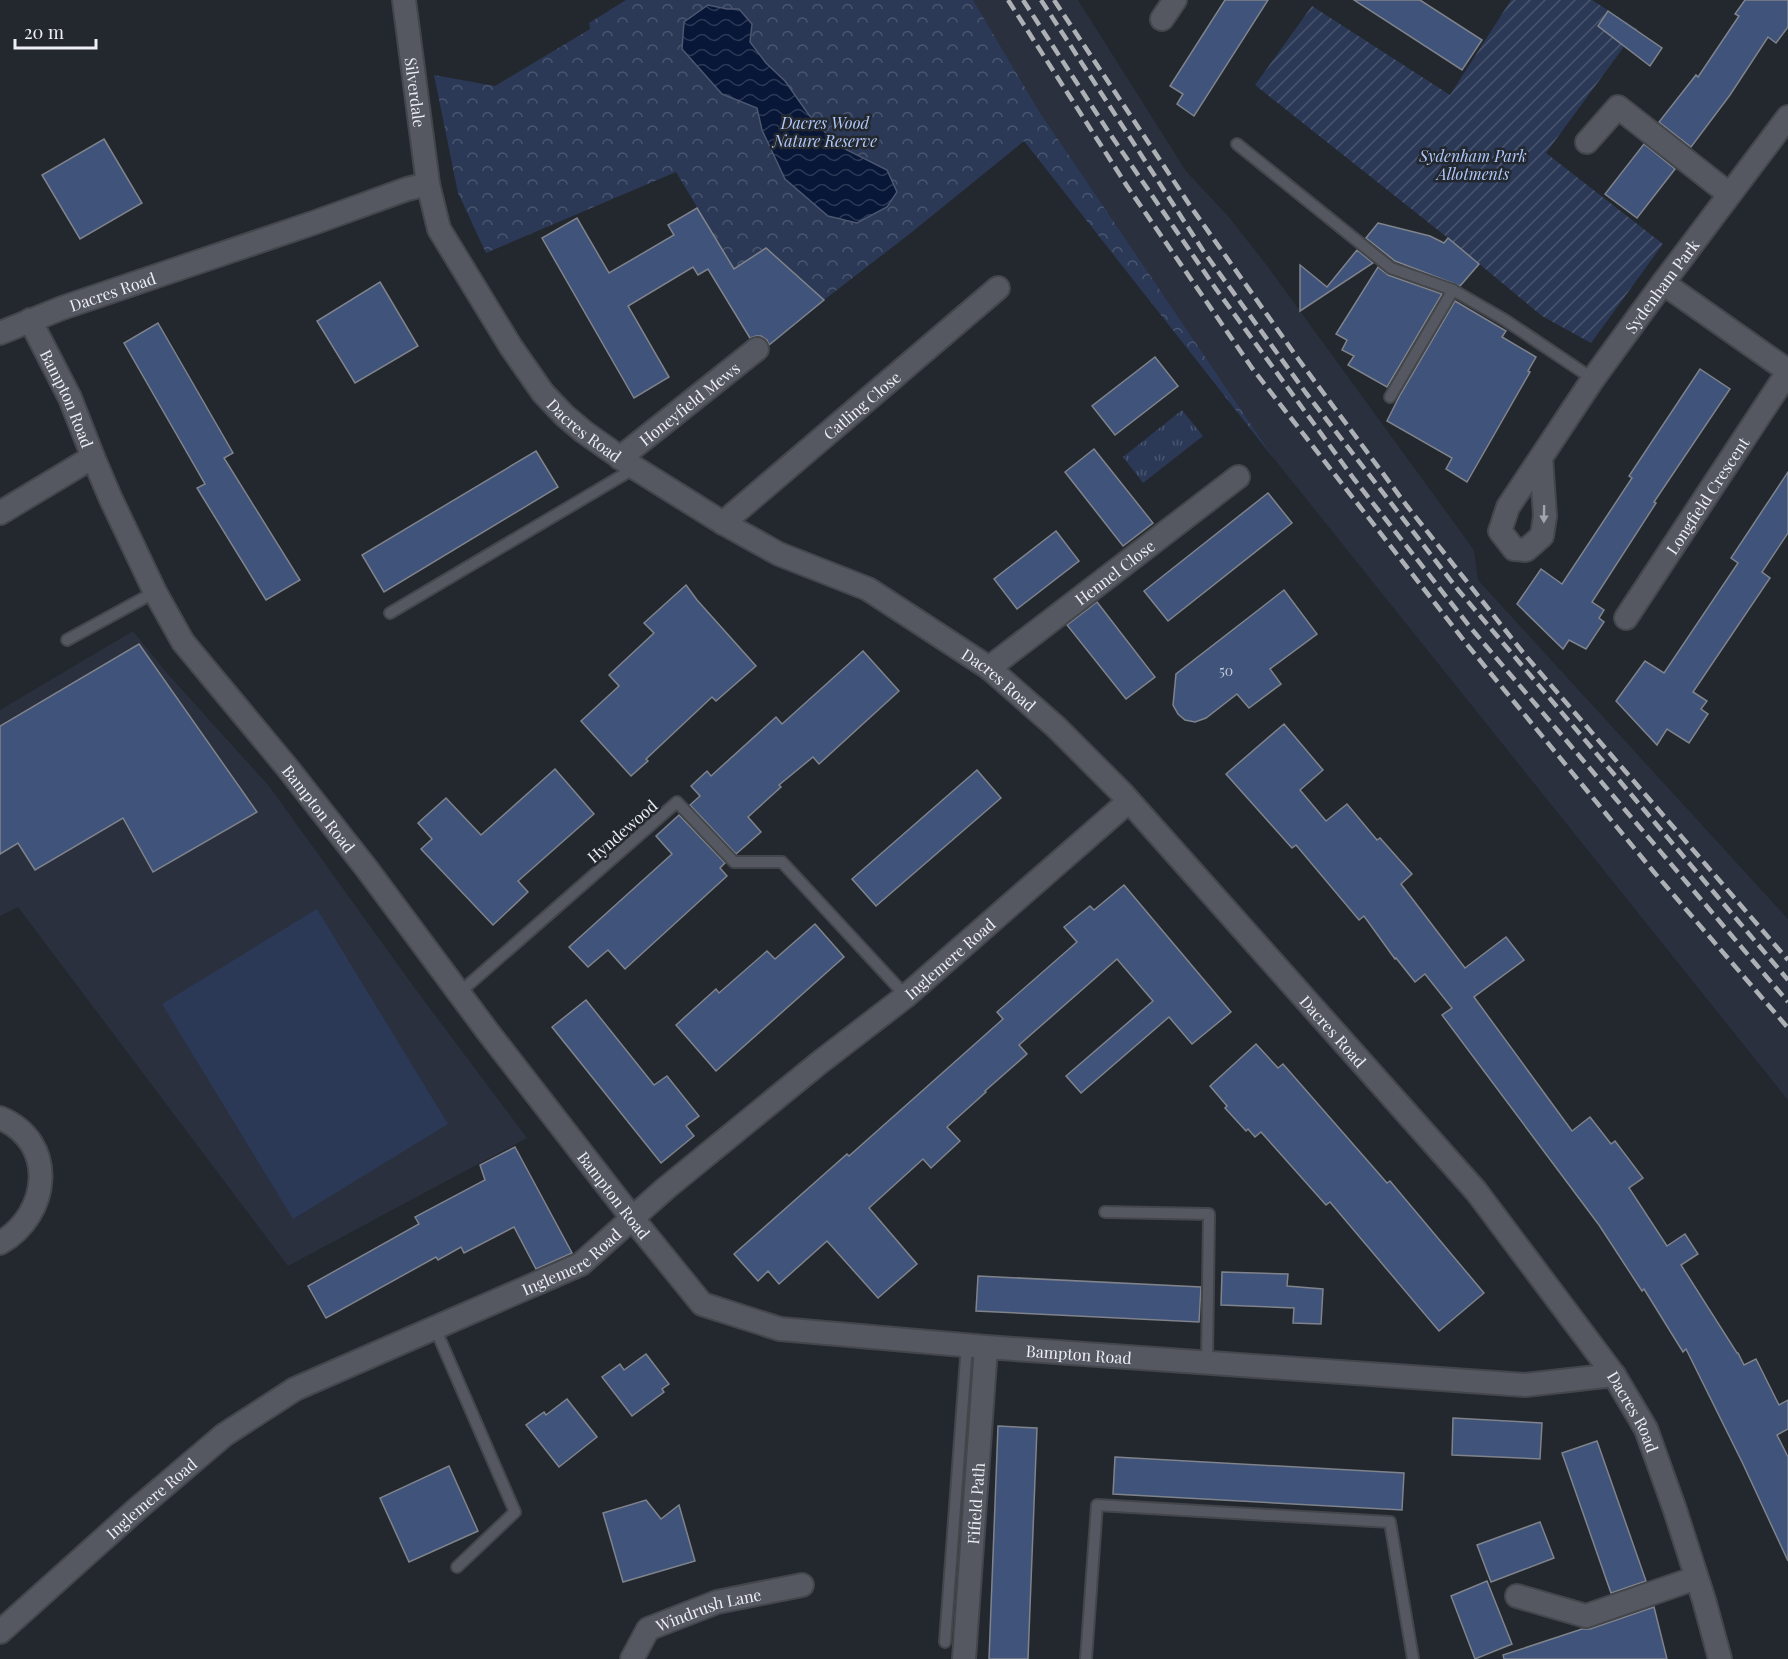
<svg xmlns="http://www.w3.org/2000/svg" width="1788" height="1659" font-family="'Playfair Display',serif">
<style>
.built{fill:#2a303d}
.grass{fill:url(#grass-tufts)}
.forest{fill:url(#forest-crowns)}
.garden{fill:url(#garden-furrows)}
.pitch{fill:#2b3956}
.water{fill:url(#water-waves);stroke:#4d5770;stroke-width:1.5}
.building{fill:#40537a;stroke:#7f838b;stroke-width:1.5}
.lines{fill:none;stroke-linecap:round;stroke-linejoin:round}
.lane-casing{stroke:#43464b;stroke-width:14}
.street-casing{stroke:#43464b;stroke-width:26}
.lane{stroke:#555860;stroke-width:10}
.street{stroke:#555860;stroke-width:22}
.rail{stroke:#adb0b5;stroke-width:4.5;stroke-dasharray:12 6;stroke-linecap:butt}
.oneway{fill:#a1a4aa}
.labels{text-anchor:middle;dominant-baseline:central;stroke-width:5;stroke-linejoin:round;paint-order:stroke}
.number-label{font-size:14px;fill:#c2c8d6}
.street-label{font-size:16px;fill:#edeff4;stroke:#23272e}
.park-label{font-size:16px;font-style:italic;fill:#b0c9fd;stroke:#23272e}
</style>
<defs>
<pattern id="grass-tufts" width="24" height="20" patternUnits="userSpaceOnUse" patternTransform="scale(1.5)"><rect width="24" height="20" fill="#2b3956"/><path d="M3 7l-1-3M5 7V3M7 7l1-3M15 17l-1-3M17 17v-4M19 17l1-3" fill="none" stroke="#4a566f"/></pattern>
<pattern id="forest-crowns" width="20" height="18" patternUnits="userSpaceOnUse" patternTransform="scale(1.5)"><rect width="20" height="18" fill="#2b3956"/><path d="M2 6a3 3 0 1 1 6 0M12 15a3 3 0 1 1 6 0" fill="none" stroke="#4a566f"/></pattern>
<pattern id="garden-furrows" width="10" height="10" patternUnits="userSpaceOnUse" patternTransform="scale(1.5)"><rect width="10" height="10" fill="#2b3956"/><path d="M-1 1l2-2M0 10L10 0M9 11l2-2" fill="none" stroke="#4a566f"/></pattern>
<pattern id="water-waves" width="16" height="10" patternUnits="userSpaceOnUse" patternTransform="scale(1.5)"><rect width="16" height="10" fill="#081637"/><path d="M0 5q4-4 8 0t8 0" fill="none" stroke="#2c3855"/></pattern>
</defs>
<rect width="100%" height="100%" fill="#23272e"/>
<g class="built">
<polygon points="973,0 1078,0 1186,171 1228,216 1265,263 1474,550 1478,580 1788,919 1788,1100 1275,460 1039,111"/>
<polygon points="133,631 166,672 269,786 414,987 527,1138 288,1266 18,907 0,916 0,710"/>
</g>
<polygon class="grass" points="1182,410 1203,436 1143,483 1123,457"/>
<polygon class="forest" points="626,0 973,0 1039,111 1275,460 1024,141 912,232 824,300 766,248 734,269 676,172 486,253 458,193 434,75 495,86 590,29 589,23"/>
<polygon class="garden" points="1511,0 1592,0 1637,29 1546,153 1663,244 1591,343 1542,316 1448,238 1255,85 1312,6 1450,95"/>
<polygon class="pitch" points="317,909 448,1124 293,1219 162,1004"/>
<polygon class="water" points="708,5 727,9 739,9 752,24 750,42 766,63 785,81 809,115 837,145 887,170 897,192 887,207 857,223 828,216 785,179 762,130 757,108 722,94 682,49 684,22"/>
<g class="building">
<polygon points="1225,0 1268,0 1194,116 1177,104 1183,94 1170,86"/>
<polygon points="1354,0 1420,0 1482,40 1462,70"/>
<polygon points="1745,0 1788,0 1788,27 1776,43 1768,37 1730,95 1691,147 1659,122 1696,75 1698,77 1739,16 1735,14"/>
<polygon points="1608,11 1662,48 1650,66 1598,26"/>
<polygon points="104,139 142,203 80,239 42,175"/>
<polygon points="1644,144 1675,169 1637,218 1605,194"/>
<polygon points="697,208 734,269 766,248 824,300 769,345 767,340 761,336 756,336 750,338 708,269 698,275 693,267 628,306 669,377 634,398 542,238 577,218 609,273 674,235 668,225"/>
<polygon points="1378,223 1430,236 1444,243 1448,238 1479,264 1460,286 1395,261 1366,238"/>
<polygon points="1357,250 1373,263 1300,311 1300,265 1327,287"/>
<polygon points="1378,267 1388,275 1442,294 1387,387 1348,365 1354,356 1342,350 1347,340 1336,334"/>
<polygon points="380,282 418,346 355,383 317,321"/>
<polygon points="1455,301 1506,331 1502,337 1536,357 1528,371 1530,372 1467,482 1446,469 1452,458 1387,421 1400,395"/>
<polygon points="158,323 233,453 224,458 300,580 266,600 197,488 205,484 124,343"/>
<polygon points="1155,357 1178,386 1115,435 1092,406"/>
<polygon points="1700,369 1730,389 1654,502 1656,503 1592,602 1604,610 1599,618 1604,622 1586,649 1569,640 1563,649 1517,604 1541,569 1562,584 1632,478 1629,476"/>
<polygon points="1094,449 1153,523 1123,546 1065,472"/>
<polygon points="536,451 558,487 384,592 362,555"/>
<polygon points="1788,472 1788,533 1762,572 1770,578 1693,692 1707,701 1701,709 1708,714 1689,743 1667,729 1657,745 1616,701 1645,661 1664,673 1738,563 1731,558"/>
<polygon points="1268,493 1292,523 1168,621 1144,591"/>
<polygon points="1056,531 1079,561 1017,609 994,579"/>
<polygon points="686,585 697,600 756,666 716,701 712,697 646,759 648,761 631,776 581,721 619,686 609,675 654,633 644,623"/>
<polygon points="1284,590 1317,634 1270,669 1281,684 1249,708 1237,694 1206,718 1195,722 1185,720 1178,714 1173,705 1176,674"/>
<polygon points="1097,602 1155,677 1126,699 1067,625"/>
<polygon points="139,644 257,812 153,872 123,818 35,870 18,843 0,854 0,726"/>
<polygon points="863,651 899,691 819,764 813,757 779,785 781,787 748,817 761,832 736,854 690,805 700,796 691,786 707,771 711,776 776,717 782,724"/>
<polygon points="1284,724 1323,770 1300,790 1326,821 1347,804 1377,840 1380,838 1412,874 1401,884 1465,968 1506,937 1524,960 1474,997 1572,1131 1590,1117 1611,1144 1615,1141 1643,1178 1629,1188 1667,1246 1685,1234 1698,1254 1681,1265 1737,1353 1738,1353 1744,1365 1756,1359 1779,1405 1788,1400 1788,1429 1777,1435 1788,1457 1788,1561 1743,1464 1686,1349 1683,1352 1644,1289 1642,1291 1599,1225 1442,1015 1452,1008 1425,974 1415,982 1396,958 1395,959 1364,916 1359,920 1296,845 1292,848 1226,774"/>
<polygon points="555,769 594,814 518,881 528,892 493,925 421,849 432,839 418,823 446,798 481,835"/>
<polygon points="977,770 1001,798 876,906 852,879"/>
<polygon points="679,815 725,863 720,868 727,876 625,969 608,950 588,967 569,947 672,854 656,836"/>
<polygon points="1124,885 1231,1012 1192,1044 1169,1017 1081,1093 1066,1076 1153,1001 1117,959 1019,1045 1027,1054 985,1091 986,1092 947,1127 960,1141 931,1168 923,1159 869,1208 917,1264 878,1298 827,1241 779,1284 768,1271 758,1281 734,1254 847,1154 849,1156 1003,1019 997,1012 1077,942 1064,927 1090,906 1094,910"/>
<polygon points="815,924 844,957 716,1071 676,1025 716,989 719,993 767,951 775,959"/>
<polygon points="586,1000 654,1085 667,1076 699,1116 686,1126 694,1136 661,1163 552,1027"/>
<polygon points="1256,1044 1278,1068 1283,1064 1387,1183 1390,1181 1484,1293 1439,1331 1330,1202 1326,1205 1261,1132 1255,1137 1248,1129 1246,1131 1225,1108 1227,1106 1210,1086"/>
<polygon points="515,1147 572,1253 536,1269 514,1227 464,1253 461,1247 438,1260 436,1257 326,1318 308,1286 419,1224 415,1217 485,1180 480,1165"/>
<polygon points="1222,1272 1288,1274 1287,1286 1323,1289 1321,1324 1293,1323 1294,1308 1221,1305"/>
<polygon points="978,1276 1201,1287 1199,1322 976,1311"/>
<polygon points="646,1354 669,1384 662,1389 664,1392 632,1416 602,1377 620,1364 624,1370"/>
<polygon points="567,1399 597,1437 559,1467 526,1425 544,1412 546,1415"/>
<polygon points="1453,1418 1542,1423 1540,1459 1452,1455"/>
<polygon points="998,1426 1037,1428 1028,1659 989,1659"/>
<polygon points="1597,1441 1646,1581 1611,1593 1562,1453"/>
<polygon points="1115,1457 1404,1473 1402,1510 1113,1494"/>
<polygon points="449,1466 478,1531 409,1562 380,1498"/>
<polygon points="646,1500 661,1519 679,1505 695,1561 623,1582 603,1513"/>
<polygon points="1540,1522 1554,1558 1491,1582 1477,1545"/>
<polygon points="1487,1581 1512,1644 1475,1659 1451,1596"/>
<polygon points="1654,1607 1667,1659 1504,1659 1503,1655 1582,1629 1590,1629"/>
</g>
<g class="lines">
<g class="lane-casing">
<g id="lane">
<polyline points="1237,144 1391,268 1453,290 1505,320 1593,379"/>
<polyline points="1390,397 1453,290"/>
<polyline points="390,613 635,468"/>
<polyline points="67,640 155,592"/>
<polyline points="459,993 677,802 734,862 782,862 906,996"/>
<polyline points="1105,1212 1209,1214 1207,1362"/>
<polyline points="435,1328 515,1512 457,1567"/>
<polyline points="945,1642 967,1345"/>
<polyline points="1086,1659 1097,1505 1390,1522 1413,1659"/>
</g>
</g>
<g class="street-casing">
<g id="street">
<path id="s1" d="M404 0 428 184 439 229 511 347 543 393 565 416 584 432 635 468 723 523 779 554 868 589 989 668 1056 727 1122 793 1476 1191 1614 1375 1646 1429 1674 1507 1704 1600 1720 1659"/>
<polyline points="1162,19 1175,0"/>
<polyline points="1587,142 1618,107 1729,194"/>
<polyline points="1663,283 1788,371"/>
<path id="s2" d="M30 320 70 398 93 457 110 497 155 592 183 642 286 766 367 869 488 1032 633 1219 702 1304 780 1329 986 1347 1525 1385 1614 1375"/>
<path id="s3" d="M0 333 62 308 316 222 407 189 428 184"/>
<path id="s4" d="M620 458 757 349"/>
<path id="s5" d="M1541 458 1545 516 1542 536 1526 550 1514 549 1500 531 1508 507 1593 379 1663 283 1788 117"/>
<polyline points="0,513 93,457"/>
<path id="s6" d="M723 523 998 288"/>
<path id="s7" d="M1626 618 1788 372"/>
<path id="s8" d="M989 668 1238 477"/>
<path d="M0 1118C58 1142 50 1215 0 1243"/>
<polyline points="1517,1596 1586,1616 1696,1578"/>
<path id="s9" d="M0 1632 137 1509 224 1435 295 1389 581 1264 665 1189 819 1063 906 996 1129 801"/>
<path id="s10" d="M632 1659 648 1629 717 1602 802 1585"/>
<path id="s11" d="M964 1659 986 1347"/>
</g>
</g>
<use href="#lane" class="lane"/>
<use href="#street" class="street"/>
<g class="rail">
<polyline points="1008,0 1127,186 1252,368 1469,647 1653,871 1788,1028"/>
<polyline points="1023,0 1108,131 1216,289 1354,479 1470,627 1788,1002"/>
<polyline points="1041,0 1204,252 1306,393 1459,591 1788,980"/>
<polyline points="1054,0 1191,207 1299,360 1407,506 1525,655 1788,960"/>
</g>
</g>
<defs><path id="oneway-solid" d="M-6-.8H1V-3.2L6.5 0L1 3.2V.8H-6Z" transform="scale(1.5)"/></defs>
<use class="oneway" href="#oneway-solid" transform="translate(1544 514) rotate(91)"/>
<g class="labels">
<g class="number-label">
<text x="1226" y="670">50</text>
</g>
<g class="street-label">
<text stroke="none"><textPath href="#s1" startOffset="93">Silverdale</textPath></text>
<text stroke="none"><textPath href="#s5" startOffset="429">Sydenham Park</textPath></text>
<text stroke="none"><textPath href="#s3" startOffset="120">Dacres Road</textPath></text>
<text stroke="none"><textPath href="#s2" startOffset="87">Bampton Road</textPath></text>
<text stroke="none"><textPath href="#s4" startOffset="88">Honeyfield Mews</textPath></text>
<text stroke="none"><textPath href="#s6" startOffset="182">Catling Close</textPath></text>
<text stroke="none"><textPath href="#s1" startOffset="482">Dacres Road</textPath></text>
<text stroke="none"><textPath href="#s7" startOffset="147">Longfield Crescent</textPath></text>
<text stroke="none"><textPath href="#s8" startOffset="158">Hennel Close</textPath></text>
<text stroke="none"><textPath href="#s1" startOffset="968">Dacres Road</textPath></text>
<text stroke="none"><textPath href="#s2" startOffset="572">Bampton Road</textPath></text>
<text transform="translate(622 831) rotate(-41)">Hyndewood</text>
<text stroke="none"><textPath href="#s9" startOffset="1174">Inglemere Road</textPath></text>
<text stroke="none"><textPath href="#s1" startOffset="1454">Dacres Road</textPath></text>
<text stroke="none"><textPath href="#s2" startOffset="1058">Bampton Road</textPath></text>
<text stroke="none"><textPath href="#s9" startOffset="688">Inglemere Road</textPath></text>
<text stroke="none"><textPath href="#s2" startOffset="1580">Bampton Road</textPath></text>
<text stroke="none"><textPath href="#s1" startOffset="1940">Dacres Road</textPath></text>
<text stroke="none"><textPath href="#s9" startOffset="202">Inglemere Road</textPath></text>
<text stroke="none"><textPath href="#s11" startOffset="156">Fifield Path</textPath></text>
<text stroke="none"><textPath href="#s10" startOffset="98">Windrush Lane</textPath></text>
</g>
<g class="park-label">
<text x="825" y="122">Dacres Wood<tspan x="825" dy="18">Nature Reserve</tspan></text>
<text x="1473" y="155">Sydenham Park<tspan x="1473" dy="18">Allotments</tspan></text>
</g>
</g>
<path d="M15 39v9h81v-9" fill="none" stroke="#edeff4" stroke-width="3"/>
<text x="24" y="39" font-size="18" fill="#edeff4" stroke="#23272e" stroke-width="4.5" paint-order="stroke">20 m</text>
</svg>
